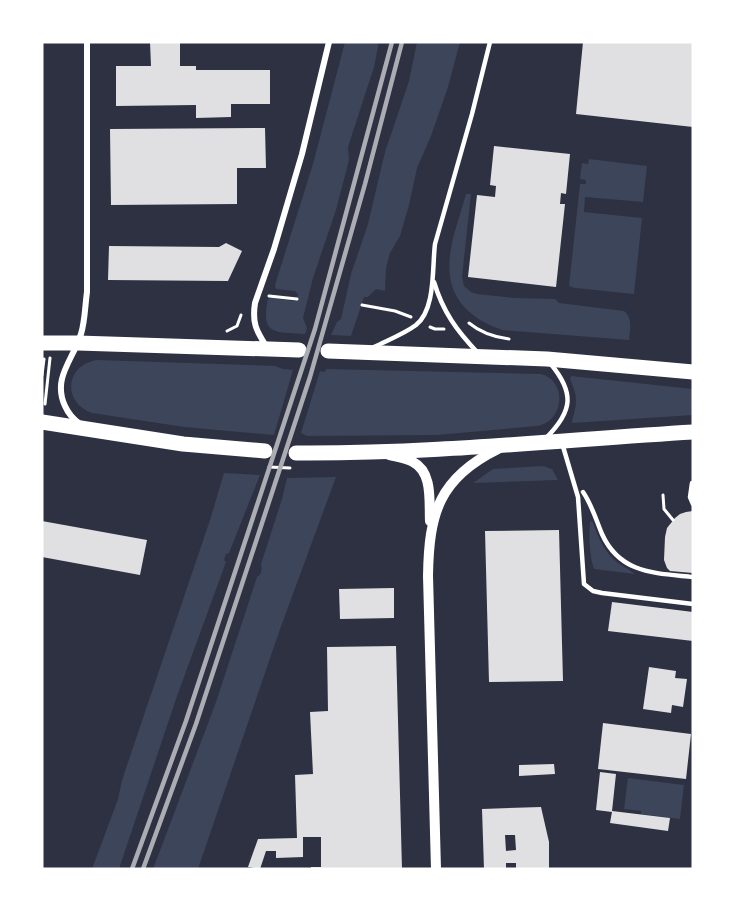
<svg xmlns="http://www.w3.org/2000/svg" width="735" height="911" font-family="'IBM Plex Sans',sans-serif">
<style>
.green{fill:#3c4559}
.building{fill:#e0e0e3;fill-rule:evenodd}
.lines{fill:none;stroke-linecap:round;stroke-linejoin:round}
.path{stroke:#fff;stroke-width:3}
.service{stroke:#fff;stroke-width:4.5}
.minor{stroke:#fff;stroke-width:6}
.tertiary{stroke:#fff;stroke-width:10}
.primary{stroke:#fff;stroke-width:15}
.rail{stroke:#abadb3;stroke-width:4.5}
</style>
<rect width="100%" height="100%" fill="#2d3142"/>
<g class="green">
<path d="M345 42H379L374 67 348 147 349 160 336 210 313 278 303 318 307 328 305 334C276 332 260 336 268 299L272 298 295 301 297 299 298 294 295 291 276 289 275 285 313 164Z"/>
<polygon points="417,42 460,42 448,87 431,136 417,168 409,205 400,236 390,253 386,268 385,291 376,289 368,297 364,297 351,336 331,335 337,322 341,319 351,274 368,224 385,152 409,81"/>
<polygon points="589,159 647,166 643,202 585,197 584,212 642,218 634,294 575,288 569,286 580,184 586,184 586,180 580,179 582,163 588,164"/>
<path d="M466 194H471L462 277 464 286 471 292 477 294 514 298 555 299 559 303 624 311C633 318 630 329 629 340L502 330C488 325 478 320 466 309 434 276 456 231 466 194Z"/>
<path d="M97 360 275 366 283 369 293 370 274 435 184 427 92 413C62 403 65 365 97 360Z"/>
<path d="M327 369 541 374C568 381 564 422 537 426L437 435 307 436 301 433 320 371 324 372Z"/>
<path d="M571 376 693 389V415L572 423C572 418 574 415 575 409 578 398 574 388 570 379Z"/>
<polygon points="543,466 552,469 558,480 473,483 493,469"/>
<polygon points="224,473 260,475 229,553 226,554 224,560 226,562 176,699 119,869 92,869 118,799 122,780 210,520"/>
<path d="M336 477 279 632 198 869H153L216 702 257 577C262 574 262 570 261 564L282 499 287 478Z"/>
<path d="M590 521 593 522C598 538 605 553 618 563 624 567 630 570 635 574L594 569C589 555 589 536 590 521Z"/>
<polygon points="628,778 684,785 680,819 641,814 641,811 624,809"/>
</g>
<g class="building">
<polygon points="150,42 180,42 180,66 196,66 196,70 270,70 270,104 231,104 231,117 196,118 196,105 116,106 116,66 151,66"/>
<polygon points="583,42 693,42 693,127 576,114"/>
<polygon points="265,128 266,168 237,168 237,204 111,205 110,129"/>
<polygon points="494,146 570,154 566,194 561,193 560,204 565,204 556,287 468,277 477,195 495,197 496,186 490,185"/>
<polygon points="226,243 242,251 228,281 108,280 109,246 219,247"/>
<polygon points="693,511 693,573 670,571 667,568 664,560 665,537 667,528 675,518 680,514 686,512"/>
<polygon points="42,521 147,540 140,575 42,557"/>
<polygon points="559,530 563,681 489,682 485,531"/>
<polygon points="394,588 394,618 340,619 339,589"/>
<polygon points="612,602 693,612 693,641 608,631"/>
<polygon points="396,646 402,869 311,869 311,867 321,867 321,837 303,837 303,857 276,858 276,851 266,851 260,869 248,867 258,839 297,838 295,775 313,774 310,712 328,711 327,647"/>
<polygon points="649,667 676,671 675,678 687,679 683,707 672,705 671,713 643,709"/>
<polygon points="603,723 691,734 686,779 598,769"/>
<polygon points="554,764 555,774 519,776 519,765"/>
<polygon points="600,772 616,774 612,811 670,818 668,831 610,823 612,812 596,810"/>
<path d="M541 807 549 842V869H516V863H506V869H484L482 809ZM505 835H515L516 850 506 851Z"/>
</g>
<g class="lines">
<g class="path">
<polyline points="269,296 297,299"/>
<polyline points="362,305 395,311 411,317"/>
<path d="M469 323C481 333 493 337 509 339"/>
<polyline points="430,327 435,329 444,329"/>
<polyline points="227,331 237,326 241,315"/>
<polyline points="42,375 44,359"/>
<polyline points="45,404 50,358"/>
<polyline points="269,467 290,468"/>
<polyline points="663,495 664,509 673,520"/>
</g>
<g class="service">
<path d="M434 282C443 312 457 331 478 353"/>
<path d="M374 347C388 340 404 334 416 325 436 309 432 267 435 244L472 114 490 42"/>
<path d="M546 438C573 411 575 393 550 363"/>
<polyline points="562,443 578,497 584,584 593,591 602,593 693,604"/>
<polyline points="692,483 690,497 693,504"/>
<path d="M583 492C592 505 596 520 602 534 620 574 655 573 693 577"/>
</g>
<g class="minor">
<path d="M266 346C256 330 252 323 255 303L274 249 302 154 329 42"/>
<path d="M80 424C73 419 68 413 65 406 52 378 73 360 81 334 85 321 85 306 87 292V42"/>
</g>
<g class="tertiary">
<path d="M389 455C397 457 406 458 413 462 433 472 429 502 430 521"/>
<path d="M436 869 428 576C429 513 439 478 498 449"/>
</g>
<g class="primary">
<polyline points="42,343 78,343 299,350"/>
<polyline points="328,351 547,359 693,372"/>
<polyline points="42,422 183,444 265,451"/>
<path d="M296 453C429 454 561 440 693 432"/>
</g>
<g class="rail">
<polyline points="132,869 186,721 315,329 392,42"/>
<polyline points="143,869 196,724 310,377 365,184 402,42"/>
</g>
</g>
<rect width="735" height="911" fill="none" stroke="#ffffff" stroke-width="87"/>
</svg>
